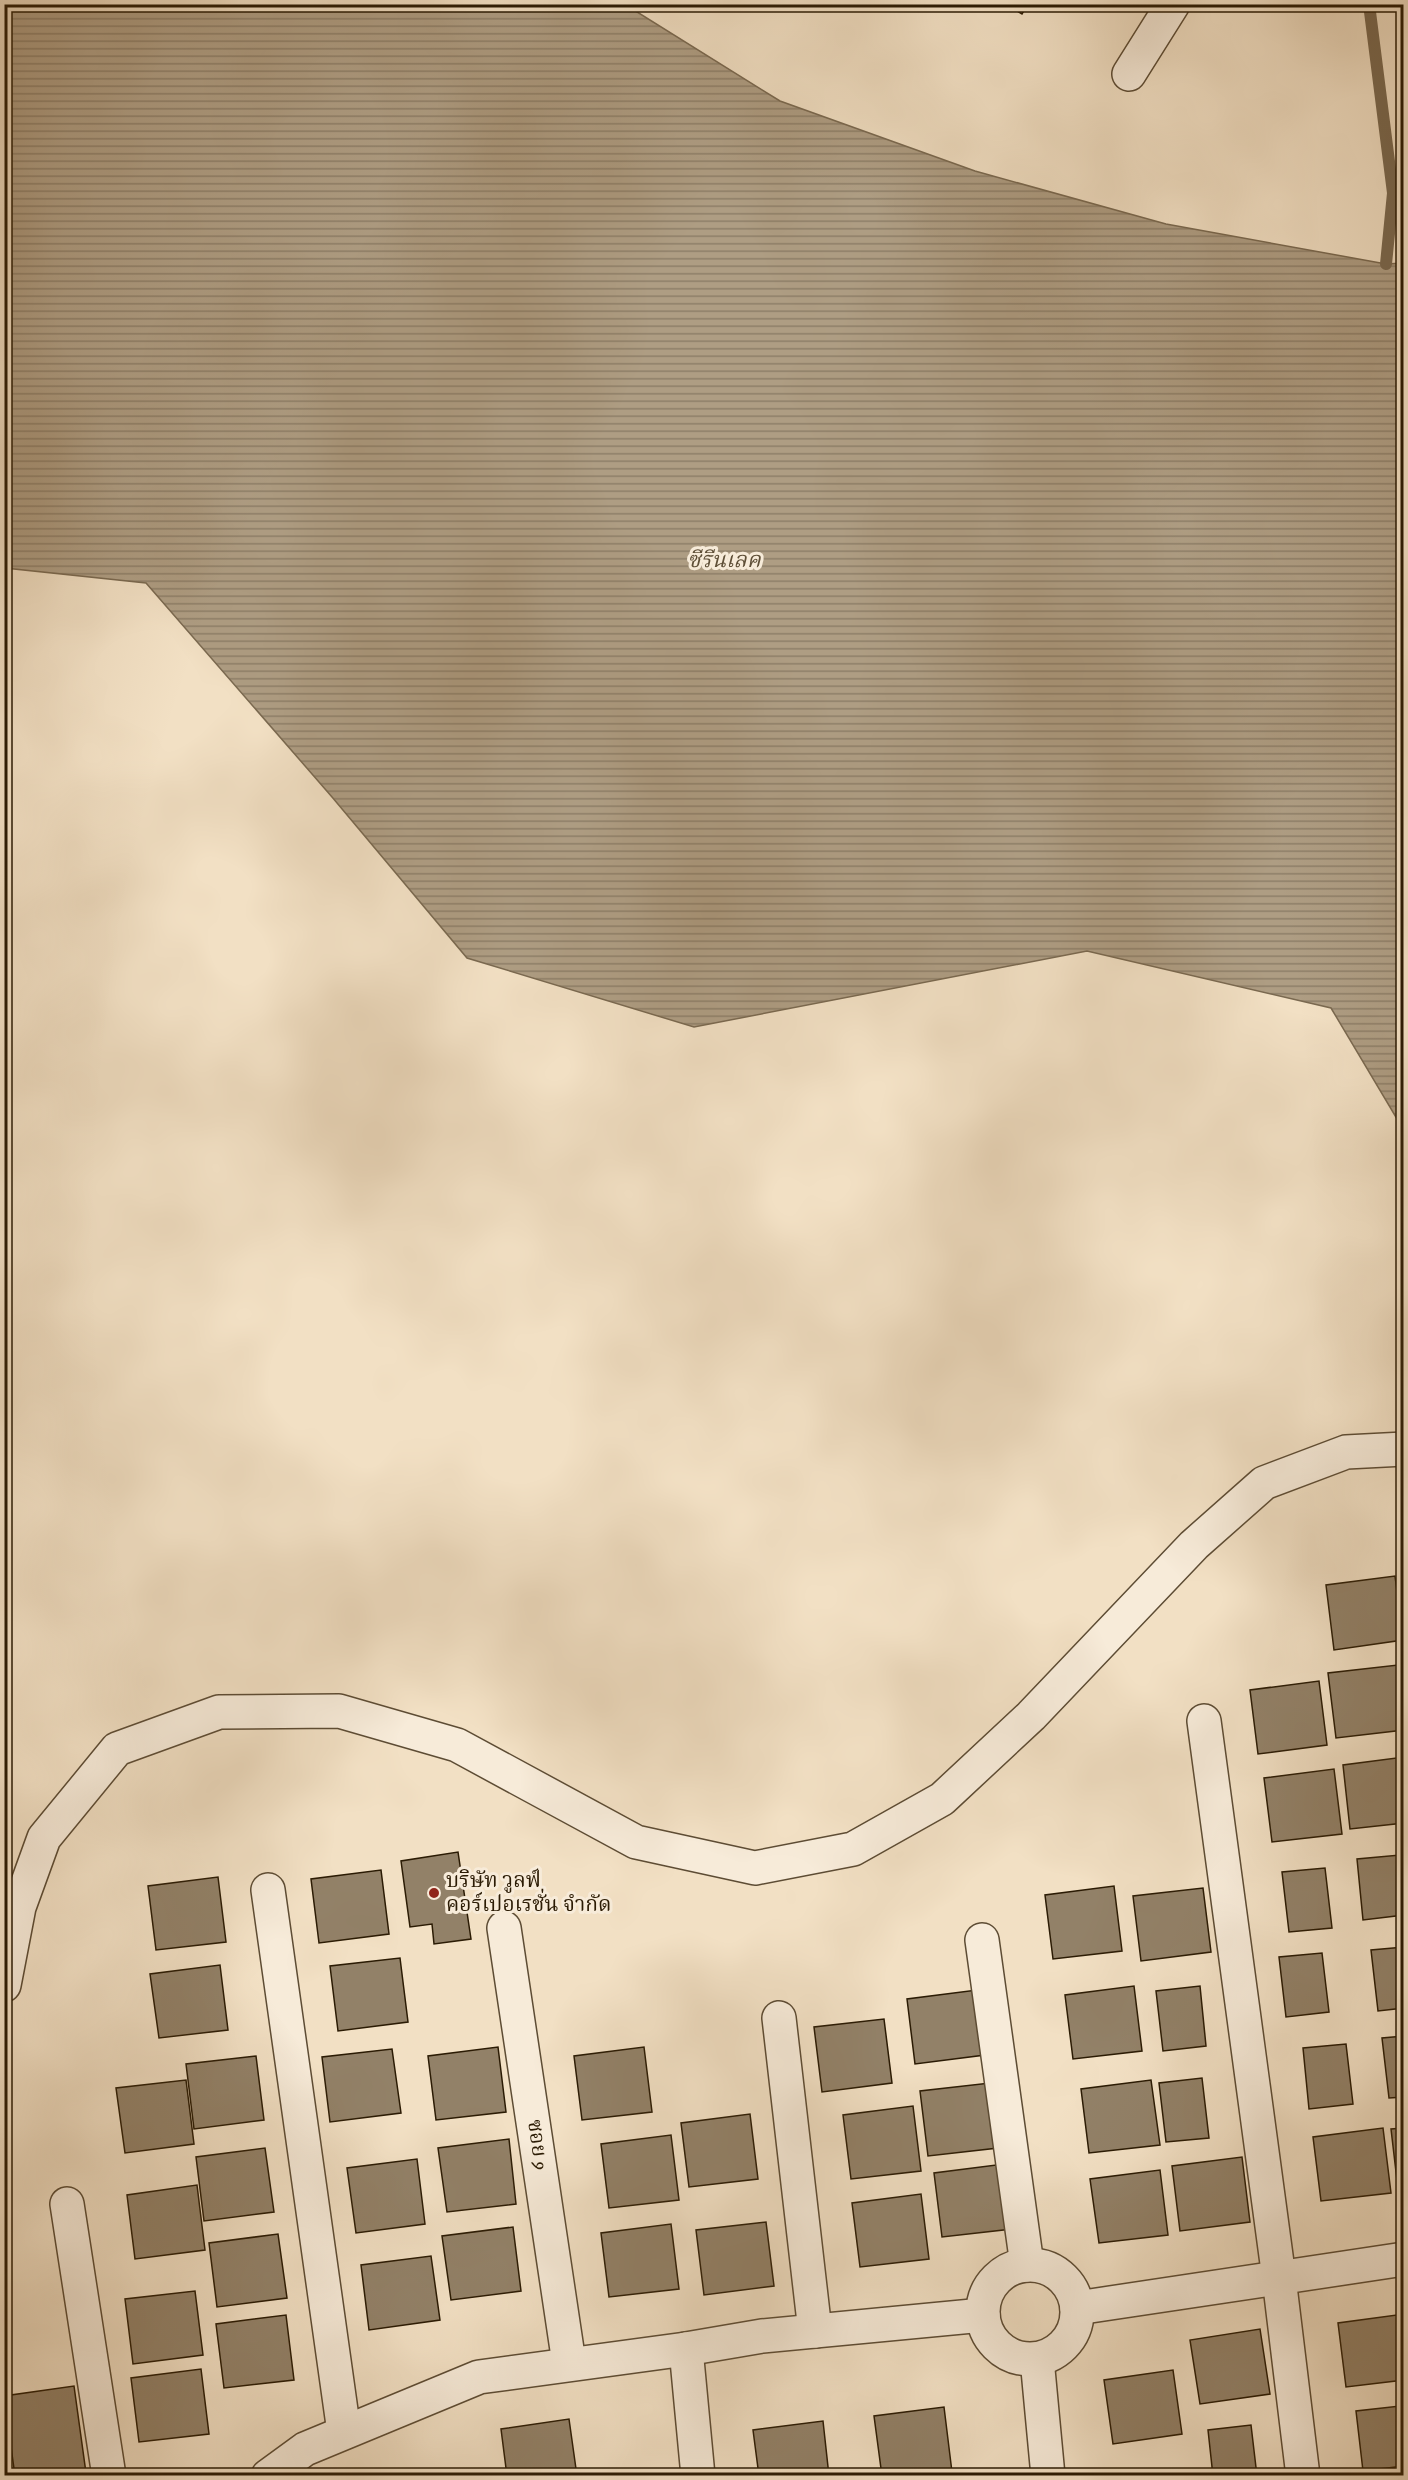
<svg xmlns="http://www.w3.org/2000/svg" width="1408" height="2480" font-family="'IM FELL English','Noto Serif Thai',serif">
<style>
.water{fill:url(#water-rules);stroke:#7a6950;stroke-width:1.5}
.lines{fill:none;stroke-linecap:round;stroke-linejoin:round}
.stream{stroke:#7a6950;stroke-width:12}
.building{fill:#928168;stroke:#2b1b04;stroke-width:1.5}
.minor-casing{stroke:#5d4c34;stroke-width:36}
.minor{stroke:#f7ebd9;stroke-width:33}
.poi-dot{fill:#8f2418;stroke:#f7ebd9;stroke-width:2}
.labels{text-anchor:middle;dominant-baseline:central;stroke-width:6;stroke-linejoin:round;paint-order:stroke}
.poi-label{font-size:21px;fill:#2b1b04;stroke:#f7ebd9;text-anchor:start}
.street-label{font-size:21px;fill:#2b1b04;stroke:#f7ebd9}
.water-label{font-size:22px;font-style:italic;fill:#5f4f37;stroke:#f7ebd9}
</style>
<defs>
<pattern id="water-rules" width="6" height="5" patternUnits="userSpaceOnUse" patternTransform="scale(1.5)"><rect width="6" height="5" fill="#ae9d83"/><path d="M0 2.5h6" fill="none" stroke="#8e7f69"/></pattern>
</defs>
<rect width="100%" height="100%" fill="#f2e0c4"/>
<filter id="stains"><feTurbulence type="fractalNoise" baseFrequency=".00333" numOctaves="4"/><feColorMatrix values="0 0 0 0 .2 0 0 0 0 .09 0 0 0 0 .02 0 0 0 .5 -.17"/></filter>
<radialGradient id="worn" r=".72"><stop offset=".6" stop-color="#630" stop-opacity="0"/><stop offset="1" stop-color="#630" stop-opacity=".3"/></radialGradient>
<polygon class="water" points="5,4 626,5 780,101 975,171 1166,224 1386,264 1403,263 1403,1129 1331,1008 1087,951 694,1027 467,958 332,797 146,583 5,568"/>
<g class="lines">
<polyline class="stream" points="1369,4 1393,193 1386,264"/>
</g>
<g class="building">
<polygon points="1005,4 1028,4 1022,14"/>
<polygon points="1395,1576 1403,1640 1334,1650 1326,1585"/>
<polygon points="1398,1665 1404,1708 1404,1730 1336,1738 1328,1673"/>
<polygon points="1319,1681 1327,1745 1258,1754 1250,1690"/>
<polygon points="1404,1757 1404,1823 1350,1829 1343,1765"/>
<polygon points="1334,1769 1342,1834 1272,1842 1264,1778"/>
<polygon points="458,1852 471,1939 434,1944 432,1924 410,1927 401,1861"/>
<polygon points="1400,1855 1404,1915 1363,1920 1357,1859"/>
<polygon points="1325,1868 1332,1928 1289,1932 1282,1872"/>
<polygon points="381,1870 389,1934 319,1943 311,1879"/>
<polygon points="218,1877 226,1942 156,1950 148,1886"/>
<polygon points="1114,1886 1122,1951 1053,1959 1045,1895"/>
<polygon points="1203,1888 1211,1952 1141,1961 1133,1896"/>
<polygon points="1404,1947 1404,2008 1378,2011 1371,1950"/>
<polygon points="1322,1953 1329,2012 1286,2017 1279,1957"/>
<polygon points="400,1958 408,2022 338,2031 330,1966"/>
<polygon points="220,1965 228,2030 159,2038 150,1974"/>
<polygon points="1134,1986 1142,2051 1073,2059 1065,1995"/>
<polygon points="1200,1986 1206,2046 1163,2051 1156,1991"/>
<polygon points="977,1990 985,2055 915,2064 907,1999"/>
<polygon points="884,2019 892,2083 822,2092 814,2027"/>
<polygon points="1404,2036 1404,2097 1389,2098 1382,2038"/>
<polygon points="1346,2044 1353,2104 1309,2109 1303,2048"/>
<polygon points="498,2047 506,2112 436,2120 428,2056"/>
<polygon points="644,2047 652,2112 582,2120 574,2056"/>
<polygon points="392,2049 401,2113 330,2122 322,2057"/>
<polygon points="256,2056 264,2120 194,2129 186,2064"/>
<polygon points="1202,2078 1209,2138 1166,2142 1159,2083"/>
<polygon points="186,2080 194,2144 125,2153 116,2088"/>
<polygon points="1151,2080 1160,2145 1089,2153 1081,2089"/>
<polygon points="990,2083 998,2148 928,2156 920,2091"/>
<polygon points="913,2106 921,2171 851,2179 843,2115"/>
<polygon points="750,2114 758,2179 689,2187 681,2123"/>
<polygon points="1383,2128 1391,2193 1321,2201 1313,2137"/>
<polygon points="1404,2128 1404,2189 1398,2189 1391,2129"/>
<polygon points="671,2135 679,2200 609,2208 601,2144"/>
<polygon points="509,2139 516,2204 447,2212 438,2148"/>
<polygon points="265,2148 274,2212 204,2221 196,2157"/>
<polygon points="1242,2157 1250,2222 1180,2231 1172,2166"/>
<polygon points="417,2159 425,2224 356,2233 347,2168"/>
<polygon points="1004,2164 1012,2229 942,2237 934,2173"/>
<polygon points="1160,2170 1168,2235 1099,2243 1090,2179"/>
<polygon points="197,2185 205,2250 135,2259 127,2195"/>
<polygon points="921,2194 929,2259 860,2267 852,2203"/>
<polygon points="766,2222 774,2286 704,2295 696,2230"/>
<polygon points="671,2224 679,2289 609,2297 601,2233"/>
<polygon points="513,2227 521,2291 451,2300 442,2236"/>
<polygon points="278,2234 287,2298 217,2307 209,2243"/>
<polygon points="431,2256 440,2320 369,2330 361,2265"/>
<polygon points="195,2291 203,2355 133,2364 125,2299"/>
<polygon points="1404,2314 1404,2380 1346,2387 1338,2323"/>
<polygon points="286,2315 294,2380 224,2388 216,2324"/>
<polygon points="1260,2329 1270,2394 1200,2404 1190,2340"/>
<polygon points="201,2369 209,2434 139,2442 131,2378"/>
<polygon points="1173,2370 1182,2434 1113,2444 1104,2380"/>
<polygon points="74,2386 86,2473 69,2476 15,2476 4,2396"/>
<polygon points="1400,2406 1404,2466 1363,2471 1356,2411"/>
<polygon points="944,2407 952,2472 925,2476 882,2476 874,2416"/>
<polygon points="569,2419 577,2476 507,2476 501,2429"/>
<polygon points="823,2421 829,2476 759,2476 753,2430"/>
<polygon points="1251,2425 1257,2476 1213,2476 1208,2430"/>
</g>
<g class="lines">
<g class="minor-casing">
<g id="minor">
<polyline points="1129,74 1173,4"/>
<polyline points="1204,1721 1279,2278 1303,2476"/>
<polyline points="268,1890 344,2432"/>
<polyline points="504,1928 569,2363"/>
<polyline points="982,1940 1027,2265"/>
<polyline points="4,1985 19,1907 44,1838 117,1749 219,1712 339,1711 457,1745 636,1842 755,1868 853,1849 942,1799 1031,1716 1194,1545 1264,1483 1346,1452 1404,1449"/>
<polyline points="779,2018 815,2331"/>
<polyline points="67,2204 109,2476"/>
<circle cx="1030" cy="2312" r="47"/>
<polyline points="1077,2308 1404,2259"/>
<polyline points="686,2349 698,2476"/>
<polyline points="1037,2359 1048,2476"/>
<polyline points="268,2476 305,2449 479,2377 686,2349 762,2336 983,2315"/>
</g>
</g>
<use href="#minor" class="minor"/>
</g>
<circle class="poi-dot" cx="434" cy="1893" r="6"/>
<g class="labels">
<g class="poi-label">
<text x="446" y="1881">บริษัท วูลฟ์<tspan x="446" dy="24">คอร์เปอเรชั่น จำกัด</tspan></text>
</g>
<g class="street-label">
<text transform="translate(537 2145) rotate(82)">ซอย 9</text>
</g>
<g class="water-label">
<text x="724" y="561">ซีรีนเลค</text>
</g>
</g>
<rect width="1408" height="2480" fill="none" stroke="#f2e0c4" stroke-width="24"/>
<rect x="6" y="6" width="1396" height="2468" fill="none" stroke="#2b1b04" stroke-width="3"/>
<rect x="12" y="12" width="1384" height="2456" fill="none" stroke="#2b1b04" stroke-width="1.5"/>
<rect width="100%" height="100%" filter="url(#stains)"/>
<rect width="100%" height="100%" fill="url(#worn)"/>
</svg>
